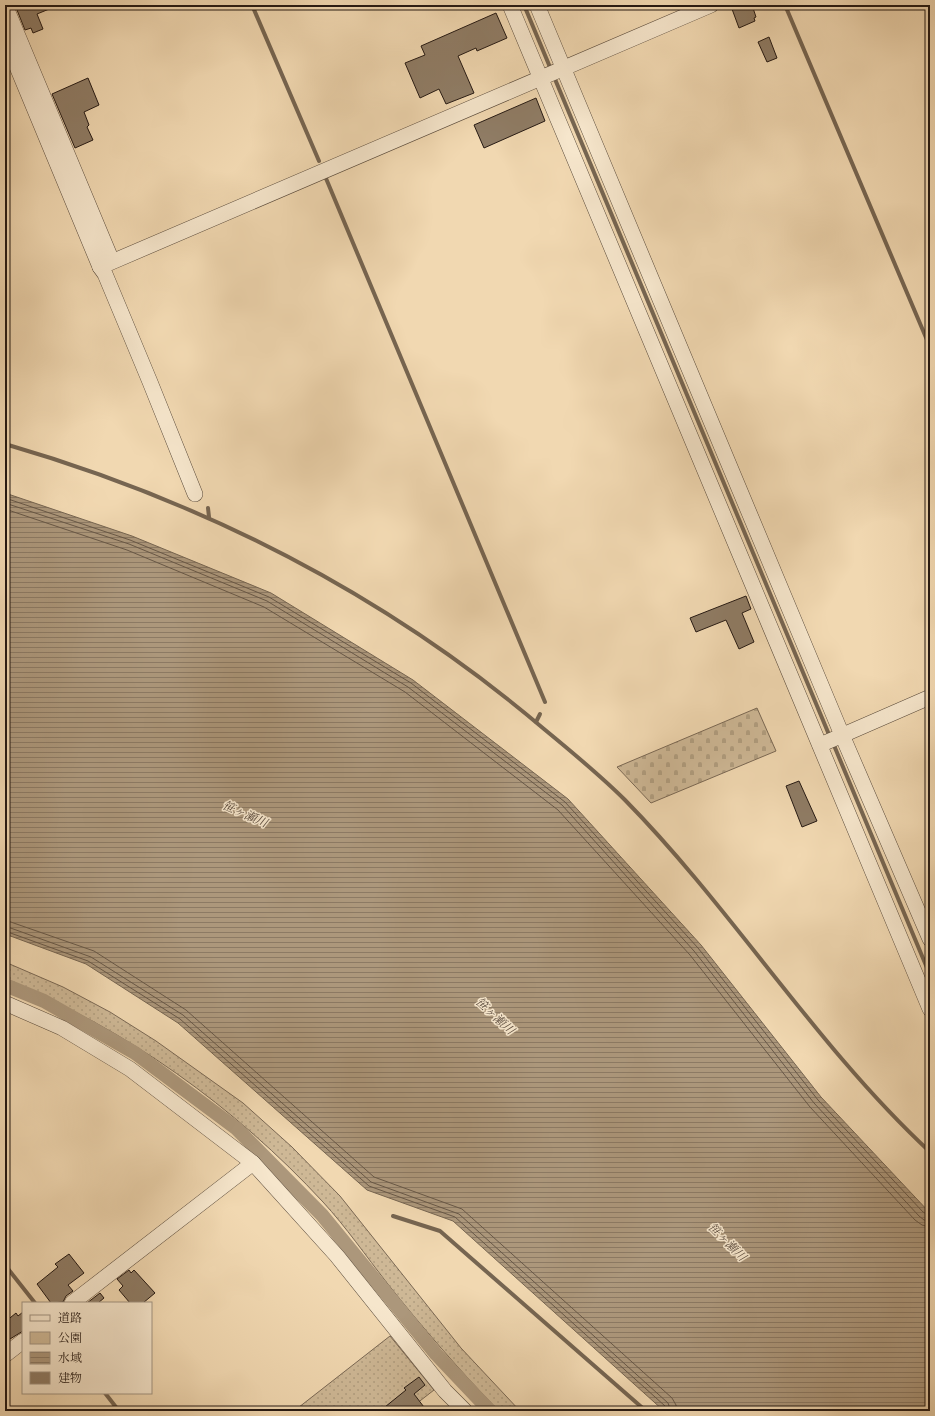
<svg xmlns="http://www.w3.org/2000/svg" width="935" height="1416" font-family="Alegreya,'Noto Serif JP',serif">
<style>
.green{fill:url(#green-dots);stroke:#7a6854}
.cemetery{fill:url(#cemetery-stones);stroke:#7a6854}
.water{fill:url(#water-rules);stroke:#766551}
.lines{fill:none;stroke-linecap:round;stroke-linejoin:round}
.shore{stroke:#685847;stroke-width:1}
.stream{stroke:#766551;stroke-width:4}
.canal{stroke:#ac977b;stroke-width:14}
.building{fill:#8f7c65;stroke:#251913}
.street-casing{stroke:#58493a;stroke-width:16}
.street{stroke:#f6e6cc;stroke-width:15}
.labels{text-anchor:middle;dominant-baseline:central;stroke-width:3;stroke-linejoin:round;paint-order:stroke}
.water-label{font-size:12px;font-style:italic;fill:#5b4b3d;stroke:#f6e6cc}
</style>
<defs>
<pattern id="green-dots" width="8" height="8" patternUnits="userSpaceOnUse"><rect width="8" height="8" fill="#ceb896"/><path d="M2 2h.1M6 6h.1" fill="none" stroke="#b19e80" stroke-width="1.8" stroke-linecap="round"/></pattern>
<pattern id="cemetery-stones" width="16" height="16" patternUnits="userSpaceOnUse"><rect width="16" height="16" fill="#ceb896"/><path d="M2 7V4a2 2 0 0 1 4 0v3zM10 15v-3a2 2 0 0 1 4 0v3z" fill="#b19e80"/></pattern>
<pattern id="water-rules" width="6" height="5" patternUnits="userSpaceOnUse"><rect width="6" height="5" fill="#ac977b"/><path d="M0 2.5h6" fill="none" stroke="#8c7a64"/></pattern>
</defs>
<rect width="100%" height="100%" fill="#f1d8b1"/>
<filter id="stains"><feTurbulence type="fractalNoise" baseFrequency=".005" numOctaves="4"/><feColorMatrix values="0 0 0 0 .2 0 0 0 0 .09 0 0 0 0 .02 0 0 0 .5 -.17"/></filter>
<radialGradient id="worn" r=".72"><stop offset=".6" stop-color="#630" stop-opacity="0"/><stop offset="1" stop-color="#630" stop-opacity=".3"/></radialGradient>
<g class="green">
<path d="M5 962 63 987 110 1012 156 1041 243 1103 292 1147 340 1196 461 1348 520 1411H499C459 1370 422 1327 387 1283 366 1256 346 1227 323 1202 235 1107 126 1028 5 980Z"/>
<polygon points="390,1336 434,1390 407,1411 294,1411"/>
</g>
<polygon class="cemetery" points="757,708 776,751 651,803 617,767"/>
<polygon class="water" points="5,493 132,536 271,593 413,680 568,799 701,945 821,1097 930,1213 930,1411 664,1411 453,1221 367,1190 178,1023 86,964 5,934"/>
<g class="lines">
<g class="shore">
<polyline points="5,498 130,540 269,597 411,683 565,802 698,948 818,1100 923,1212 930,1216"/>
<polyline points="5,503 129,544 267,601 408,687 562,805 694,951 814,1103 919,1216 924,1220 930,1221"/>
<polyline points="5,509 127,550 264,607 405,692 558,810 690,955 810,1107 915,1220 922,1225 930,1227"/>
<polyline points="5,920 94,951 186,1010 374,1177 462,1209 672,1398 676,1405 677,1411"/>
<polyline points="5,926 91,957 183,1015 371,1182 459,1214 668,1403 671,1411"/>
<polyline points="5,931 88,961 180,1019 369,1186 455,1217 665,1406 666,1411"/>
</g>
<g class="stream">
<polyline points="252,5 319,161"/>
<polyline points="524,5 830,737"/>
<polyline points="785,5 930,347"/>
<polyline points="325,176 545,702"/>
<path d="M5 444C205 502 385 594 544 729 572 752 600 775 625 800 734 911 816 1046 930 1152"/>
<polyline points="208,508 209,517"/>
<polyline points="536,722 540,714"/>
<polyline points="833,743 930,975"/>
<polyline points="393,1216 440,1231 646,1411"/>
<polyline points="5,1265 35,1303"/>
<polyline points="105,1393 119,1411"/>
</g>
<polyline class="canal" points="5,985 44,1001 135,1053 237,1129 322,1215 436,1354 490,1411"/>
</g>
<g class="building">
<polygon points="15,5 59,5 37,14 43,29 33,33 31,28 25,30"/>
<polygon points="742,5 752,5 756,17 754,18 755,21 739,28 732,9"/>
<polygon points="496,13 507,38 477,51 476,48 458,56 474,93 446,104 439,89 420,98 405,63 425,55 421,46"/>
<polygon points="769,37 777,58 767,62 758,42"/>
<polygon points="88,78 99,105 84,112 89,125 87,127 93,140 75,148 52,94"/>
<polygon points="536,98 545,121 484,148 474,125"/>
<polygon points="746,596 751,609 742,613 754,642 739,649 726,620 696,632 690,618"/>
<polygon points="799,781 817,821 802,827 786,786"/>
<polygon points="69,1254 84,1273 68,1285 73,1291 66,1296 63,1302 51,1303 37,1284 58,1267 55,1264"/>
<polygon points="129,1270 131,1273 134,1270 155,1293 143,1303 130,1303 119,1290 123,1286 117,1279"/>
<polygon points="100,1293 104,1298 98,1303 87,1303"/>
<polygon points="23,1312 23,1331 10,1339 5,1332 5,1322 16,1313 18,1316"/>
<polygon points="419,1377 425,1385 414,1394 427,1411 380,1411 406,1390 404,1388"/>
</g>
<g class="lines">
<g class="street-casing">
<g id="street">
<polyline points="5,5 112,261"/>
<polyline points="510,5 930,1009"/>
<polyline points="537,5 842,735 930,939"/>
<polyline points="5,38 100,267 105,274 150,382 195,494"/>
<polyline points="100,267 711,5"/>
<polyline points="820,745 930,697"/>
<polyline points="5,1003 62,1028 130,1069 253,1163 337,1256 445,1391 465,1411"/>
<polyline points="72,1303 253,1163"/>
<polyline points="5,1355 23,1341"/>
</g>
</g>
<use href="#street" class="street"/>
</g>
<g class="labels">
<g class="water-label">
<text transform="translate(245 814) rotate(24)">笹ヶ瀬川</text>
<text transform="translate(495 1016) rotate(43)">笹ヶ瀬川</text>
<text transform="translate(727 1242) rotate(45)">笹ヶ瀬川</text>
</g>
</g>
<rect width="935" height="1416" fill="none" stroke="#f1d8b1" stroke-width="20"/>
<rect x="6" y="6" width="923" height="1404" fill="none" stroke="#251913" stroke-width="2"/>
<rect x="10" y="10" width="915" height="1396" fill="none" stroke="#251913"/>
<rect x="22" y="1302" width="130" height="92" fill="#f6e6cc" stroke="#a29482"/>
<rect x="30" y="1315" width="20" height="6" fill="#f6e6cc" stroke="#a29482"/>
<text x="58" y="1322" font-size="12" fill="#251913">道路</text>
<rect x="30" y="1332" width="20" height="12" fill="#ceb896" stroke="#a29482"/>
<text x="58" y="1342" font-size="12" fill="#251913">公園</text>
<rect x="30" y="1352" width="20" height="12" fill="url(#water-rules)" stroke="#a29482"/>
<text x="58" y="1362" font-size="12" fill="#251913">水域</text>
<rect x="30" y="1372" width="20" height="12" fill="#8f7c65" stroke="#a29482"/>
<text x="58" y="1382" font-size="12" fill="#251913">建物</text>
<rect width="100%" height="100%" filter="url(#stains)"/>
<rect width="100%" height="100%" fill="url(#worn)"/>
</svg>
